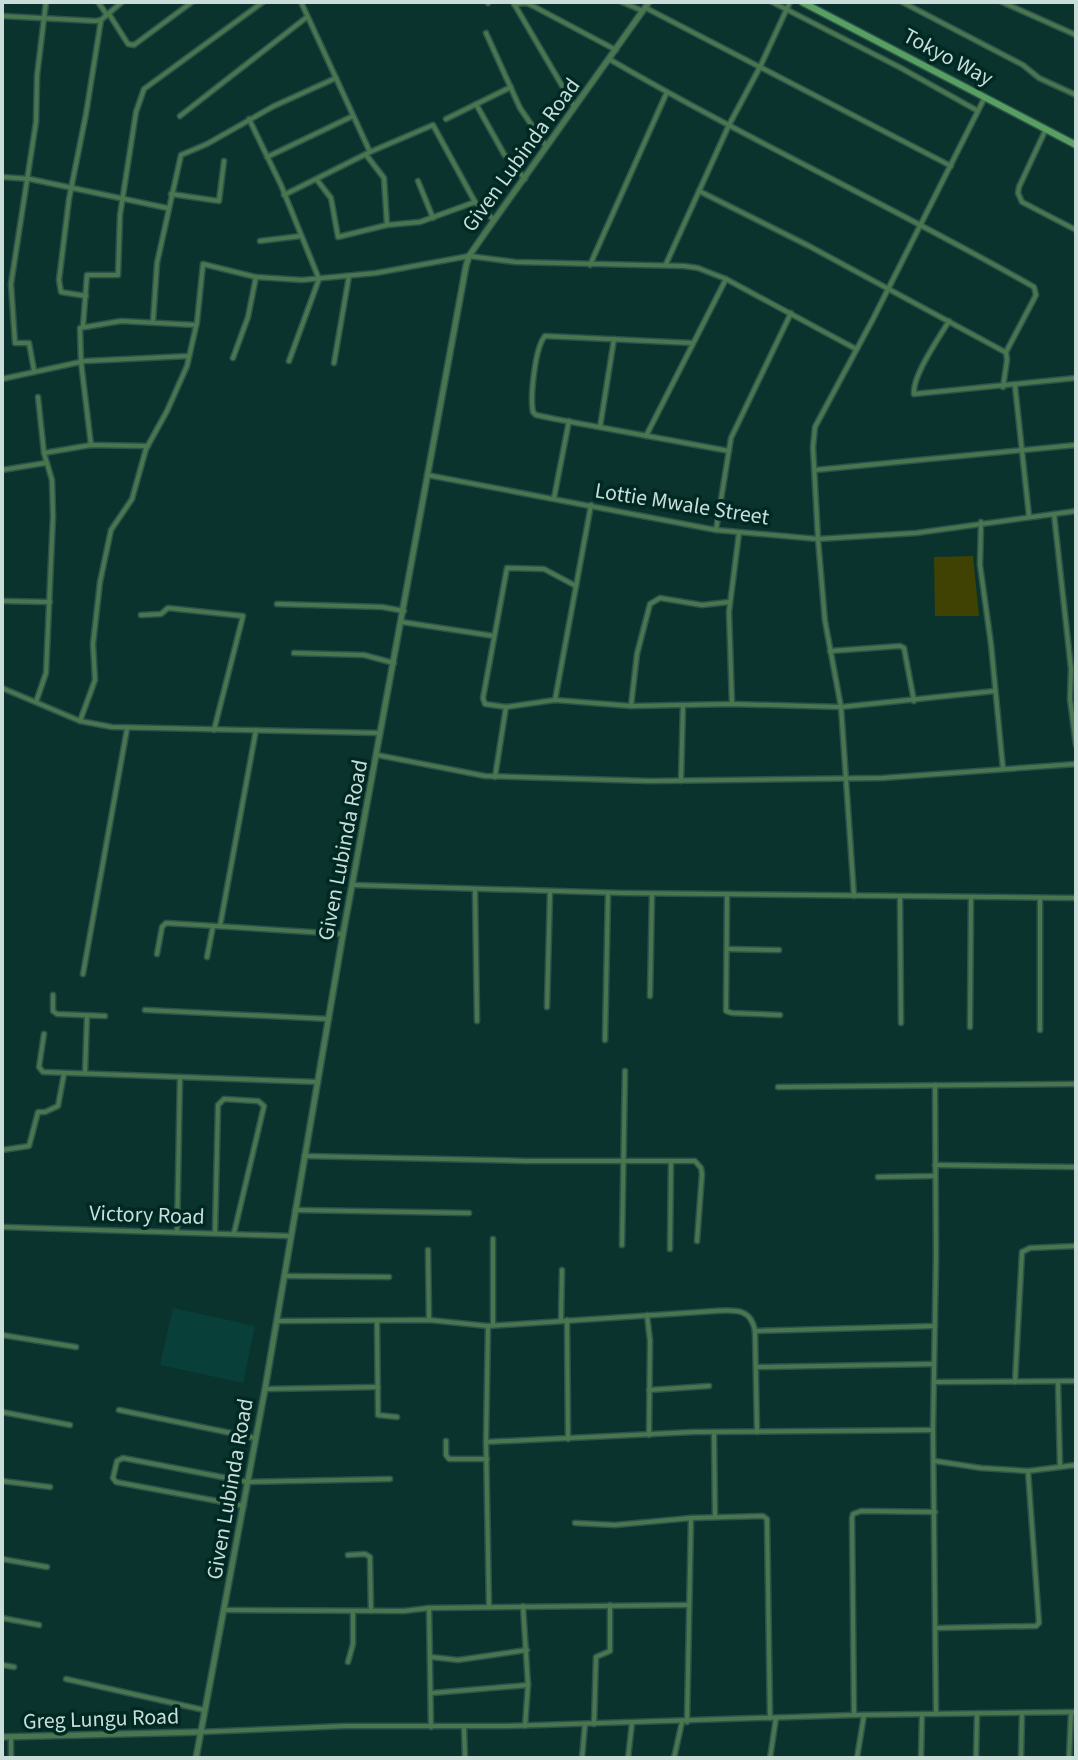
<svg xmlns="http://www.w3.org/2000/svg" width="1078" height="1760" font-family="'Source Sans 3',sans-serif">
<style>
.built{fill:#083f38}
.green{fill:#3f4202}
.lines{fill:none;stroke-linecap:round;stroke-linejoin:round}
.minor-casing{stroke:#2d524c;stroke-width:7}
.tertiary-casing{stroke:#2d524c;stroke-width:8}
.secondary-casing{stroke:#2d524c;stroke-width:9}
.minor{stroke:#4a764f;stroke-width:4}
.tertiary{stroke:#4a764f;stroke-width:5}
.secondary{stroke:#57a061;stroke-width:6}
.labels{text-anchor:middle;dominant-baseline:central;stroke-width:7;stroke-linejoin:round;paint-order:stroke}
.street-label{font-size:22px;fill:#c9ddd9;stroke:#002924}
</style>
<rect width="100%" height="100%" fill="#0b332d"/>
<polygon class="built" points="173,1308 255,1326 243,1383 160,1365"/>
<polygon class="green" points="973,556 979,616 935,616 934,557"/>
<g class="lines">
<g class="minor-casing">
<g id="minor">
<polyline points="98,2 107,15"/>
<polyline points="301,2 370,152"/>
<polyline points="513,2 574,106"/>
<polyline points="622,2 643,11"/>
<polyline points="772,2 901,68 978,111"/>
<polyline points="902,2 1023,65 1039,78 1076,95"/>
<polyline points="1002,2 1076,35"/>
<polyline points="488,3 489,2"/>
<polyline points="514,4 527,3 533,6 616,50"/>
<polyline points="646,8 951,166"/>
<polyline points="109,14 128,44 134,45 192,2"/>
<polyline points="2,16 96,21 101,20 122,2"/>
<polyline points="486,33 520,108 546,146"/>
<path d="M609 59C748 140 894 207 1034 287L1036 295 1006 352 1007 360 1003 387"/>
<polyline points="476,104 504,154 525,179"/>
<polyline points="180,116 307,17"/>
<polyline points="249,119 281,185 319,279 289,361"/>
<polyline points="446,119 511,87"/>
<polyline points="1046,129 1019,187 1018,193 1022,202 1076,230"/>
<polyline points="367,156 384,178 387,225"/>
<polyline points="267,157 353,116"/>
<polyline points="2,177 30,179 167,208"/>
<polyline points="317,180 331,198 338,237 387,225 420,222 475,202"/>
<polyline points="418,181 433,218"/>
<polyline points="699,191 809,246 1005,352"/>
<polyline points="171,194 219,201 224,161"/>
<polyline points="284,195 370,152 433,125 475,202 494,220"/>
<polyline points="260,241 301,236"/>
<polyline points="666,264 729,125 760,67 790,2"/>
<polyline points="590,265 667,92"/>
<polyline points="86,296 61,292 59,280 69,199 86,114 101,20"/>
<path d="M949 321C939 338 912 376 914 394L1076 378"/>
<polyline points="153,322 157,263 181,155 207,144 274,106 336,78"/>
<polyline points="83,326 87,275 118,275 120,215 136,112 144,89 263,2"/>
<path d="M692 343 545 336C535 347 530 397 533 412L536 415 555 419 729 451"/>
<polyline points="233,358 248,317 256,277"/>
<polyline points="334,363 349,276"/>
<polyline points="34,370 29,343 15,343 11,284 36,122 37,76 46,2"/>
<polyline points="2,379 85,361 189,356"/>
<polyline points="1015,386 1029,516"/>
<polyline points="38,397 44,453"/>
<polyline points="600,427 614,339"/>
<polyline points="646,436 726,279"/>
<polyline points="91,445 81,362 80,328 121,321 196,325"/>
<polyline points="2,470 45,463"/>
<polyline points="815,470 1076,445"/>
<polyline points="427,475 716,530 818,539 916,533 1076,511"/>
<polyline points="554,498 569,421"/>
<polyline points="1054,514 1071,669 1070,699 1076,745"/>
<polyline points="981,522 980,565 991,644 1003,769"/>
<polyline points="716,530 731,438 791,313"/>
<polyline points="576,586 544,569 507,568 483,698 485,704 506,707 555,700 631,706 732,704 841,707 995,691"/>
<polyline points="2,601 50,602"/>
<polyline points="277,604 382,607 404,611"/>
<polyline points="141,615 161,614 168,608 243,616 214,730"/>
<polyline points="402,622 494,636"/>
<polyline points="830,651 900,646 904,648 914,701"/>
<polyline points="294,653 364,655 394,663"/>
<polyline points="2,688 80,721 112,727 380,733"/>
<polyline points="555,700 591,505"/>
<polyline points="36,702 46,673 53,516 52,480 44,453 91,445 148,446"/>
<polyline points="732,704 729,612 739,533"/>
<polyline points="631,706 637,654 650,604 660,598 702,605 729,602"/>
<polyline points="80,721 95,680 93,644 100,582 111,530 132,499 146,449 167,411 187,366 197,322 203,264 256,277 302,280 376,273 469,256 515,262 684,266 698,268 726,279 856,349"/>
<polyline points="377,755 485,776 650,781 882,778 1076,764"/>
<polyline points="495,777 506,707"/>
<polyline points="681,781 683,705"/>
<polyline points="354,885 623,893 1076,898"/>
<polyline points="475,890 477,1021"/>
<polyline points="727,895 726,1011 732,1013 780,1015"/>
<polyline points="854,896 841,707 825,621 818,539 813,447 815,427 873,319 985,97"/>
<polyline points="900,897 901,1023"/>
<polyline points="220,926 256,730"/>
<polyline points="727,949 779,950"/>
<polyline points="157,954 162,927 166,923 343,934"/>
<polyline points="207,957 213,926"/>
<polyline points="83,974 127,729"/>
<polyline points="53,995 53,1011 57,1014 105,1016"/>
<polyline points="650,996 652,894"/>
<polyline points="547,1007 550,892"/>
<polyline points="145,1010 329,1019"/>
<polyline points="970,1027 971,897"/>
<polyline points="1040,1030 1040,899"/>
<polyline points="44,1034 39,1067 43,1072 318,1082"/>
<polyline points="605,1040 608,893"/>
<polyline points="85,1073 87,1016"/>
<polyline points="935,1085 936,1256 933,1430 936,1714"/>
<polyline points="778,1087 1076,1084"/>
<polyline points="2,1150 29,1146 38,1112 45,1112 58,1106 64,1074"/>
<polyline points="304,1156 527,1161 695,1161 701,1168 702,1174 697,1241"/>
<polyline points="935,1165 1076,1167"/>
<polyline points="878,1177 935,1176"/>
<polyline points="295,1210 469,1213"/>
<polyline points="2,1227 290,1236"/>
<polyline points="177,1232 180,1077"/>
<polyline points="215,1233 218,1105 224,1099 258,1101 264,1106 234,1233"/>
<polyline points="622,1245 625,1071"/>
<polyline points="670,1249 671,1161"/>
<polyline points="428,1250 429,1320"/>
<polyline points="285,1276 389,1277"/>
<polyline points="647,1315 650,1341 649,1435"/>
<polyline points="561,1320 562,1270"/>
<polyline points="567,1320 568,1439"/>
<path d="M277 1321 429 1320 488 1326 715 1311C735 1310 751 1308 755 1331L757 1432"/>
<polyline points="377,1322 378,1415 397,1417"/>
<polyline points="493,1325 493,1239"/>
<polyline points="488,1326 486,1442 489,1607"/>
<polyline points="755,1331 935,1326"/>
<polyline points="2,1335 76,1347"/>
<polyline points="757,1367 934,1364"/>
<polyline points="934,1382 1076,1381"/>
<polyline points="1015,1382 1022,1252 1030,1248 1076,1246"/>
<polyline points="1058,1382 1060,1467"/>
<polyline points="265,1389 378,1387"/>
<polyline points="649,1390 709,1386"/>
<polyline points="119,1410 255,1438"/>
<polyline points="2,1412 70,1425"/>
<polyline points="714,1433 715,1517"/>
<polyline points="446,1441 446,1455 449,1459 487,1459"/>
<polyline points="486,1442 694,1432 933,1430"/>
<polyline points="935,1461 981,1468 1028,1471 1076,1465"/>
<polyline points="2,1481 50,1487"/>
<polyline points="244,1506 116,1482 113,1478 117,1461 123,1458 248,1482 390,1479"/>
<polyline points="575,1523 615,1525 691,1518"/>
<polyline points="348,1555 365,1554 370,1557 371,1611"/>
<polyline points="2,1559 47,1567"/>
<polyline points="523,1606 528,1685 525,1726"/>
<polyline points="429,1608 431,1727"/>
<polyline points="224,1610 404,1611 429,1608 688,1605"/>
<polyline points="2,1618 39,1625"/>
<polyline points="937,1628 1036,1626 1039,1623 1028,1471"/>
<polyline points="431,1657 458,1660 527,1650"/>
<polyline points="348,1662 353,1644 353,1611"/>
<polyline points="2,1665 14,1667"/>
<polyline points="66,1679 204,1710"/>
<polyline points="432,1693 528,1685"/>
<polyline points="854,1715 852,1518 853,1514 861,1511 935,1512"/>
<polyline points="687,1722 691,1518 763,1516 767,1519 770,1718"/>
<polyline points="594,1724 596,1657 610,1651 610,1605"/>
<polyline points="464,1727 465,1758"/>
<polyline points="200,1732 345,1726 508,1726 854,1715 1076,1712"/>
<polyline points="11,1737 11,1758"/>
<polyline points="582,1758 585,1724"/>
<polyline points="628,1758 632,1723"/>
<polyline points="674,1758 682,1722"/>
<polyline points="770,1758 776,1718"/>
<polyline points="857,1758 864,1715"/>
<polyline points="921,1758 922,1714"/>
<polyline points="976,1758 977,1714"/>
<polyline points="1021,1758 1022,1713"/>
<polyline points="1069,1758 1071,1713"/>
</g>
</g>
<g class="tertiary-casing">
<g id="tertiary">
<polyline points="2,1737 200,1732"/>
<polyline points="196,1758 265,1389 343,934 466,266 469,256 485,233 649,2"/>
</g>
</g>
<g class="secondary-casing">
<polyline id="secondary" points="802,2 1076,145"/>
</g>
<use href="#minor" class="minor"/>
<use href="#tertiary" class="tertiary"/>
<use href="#secondary" class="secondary"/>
</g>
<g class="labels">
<g class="street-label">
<text transform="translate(948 57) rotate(28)">Tokyo Way</text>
<text transform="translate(521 155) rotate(-54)">Given Lubinda Road</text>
<text transform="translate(682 504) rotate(9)">Lottie Mwale Street</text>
<text transform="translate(343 850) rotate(-79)">Given Lubinda Road</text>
<text transform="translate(147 1215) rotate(2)">Victory Road</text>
<text transform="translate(230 1489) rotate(-80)">Given Lubinda Road</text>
<text transform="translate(101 1719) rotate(-2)">Greg Lungu Road</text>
</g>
</g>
<rect width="1078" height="1760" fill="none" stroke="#c9ddd9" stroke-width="8"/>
</svg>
